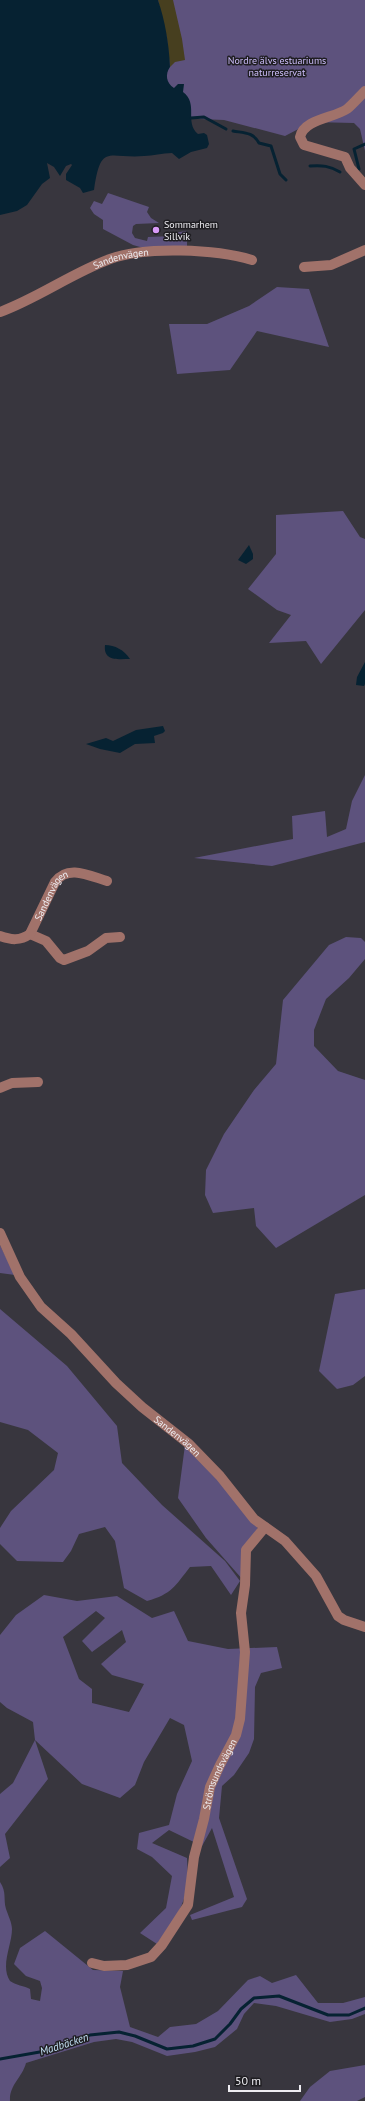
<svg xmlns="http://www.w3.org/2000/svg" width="365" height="2101" font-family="'PT Sans',sans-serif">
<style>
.green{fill:#5d527d;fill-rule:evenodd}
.sand{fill:#473f1f}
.water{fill:#062232}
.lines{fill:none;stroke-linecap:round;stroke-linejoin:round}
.stream{stroke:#062232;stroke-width:3}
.minor{stroke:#a1726a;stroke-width:10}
.poi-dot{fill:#d89af8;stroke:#1f1e22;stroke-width:1.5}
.labels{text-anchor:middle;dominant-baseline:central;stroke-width:3;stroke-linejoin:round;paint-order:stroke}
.park-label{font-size:10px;fill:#ccbdf9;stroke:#1f1e22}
.poi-label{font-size:10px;fill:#eeedf2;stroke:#1f1e22;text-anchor:start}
.street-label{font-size:10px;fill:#eeedf2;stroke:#1f1e22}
.water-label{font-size:11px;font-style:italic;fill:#c3e1f5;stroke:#1f1e22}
</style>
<rect width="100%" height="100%" fill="#38363e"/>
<g class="green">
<polygon points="0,0 365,0 365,151 360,129 354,123 312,122 285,136 224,120 151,117"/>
<polygon points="108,193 149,207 147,212 151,218 159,223 136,224 133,226 132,233 135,238 147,241 148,237 174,236 175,233 185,231 187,232 187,248 147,249 133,245 103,229 103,220 94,214 90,208 94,201 102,204"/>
<polygon points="277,287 309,289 329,347 257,331 230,370 177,374 169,324 207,324 249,306"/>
<polygon points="343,511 360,537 365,539 365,610 321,664 306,641 269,643 291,615 277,610 248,589 276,554 276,515"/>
<polygon points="365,775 365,842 272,866 194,858 293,839 292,816 325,811 327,837 346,829 352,801"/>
<polygon points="346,937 361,938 365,942 365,959 349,978 326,999 314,1030 314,1046 338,1071 365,1080 365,1195 276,1248 256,1226 254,1208 213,1213 205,1195 206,1170 224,1134 254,1090 276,1064 283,1000 329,945"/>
<polygon points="0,1245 15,1275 0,1273"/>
<polygon points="365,1289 365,1376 353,1385 337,1389 319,1371 335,1294"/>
<path d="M0 1309 67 1366 117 1426 122 1463 162 1505 225 1561 240 1581 231 1595 211 1566 190 1567C175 1586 172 1594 147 1601L124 1588 115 1541 105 1527 79 1534 71 1551 63 1562 17 1561 0 1544V1528L11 1511 54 1470 58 1453 28 1430 0 1422Z"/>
<polygon points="185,1445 201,1459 257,1525 258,1531 243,1551 243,1580 206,1538 178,1498"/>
<path d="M44 1595 77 1601 117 1596 152 1618 174 1611 188 1641 228 1649 277 1647 282 1668 261 1673 255 1687 254 1739 249 1753 234 1775 222 1786 219 1818 247 1899 242 1907 192 1920 190 1915 234 1897 212 1828 202 1846 169 1830 152 1843 187 1858C190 1900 180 1912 157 1944L140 1933 166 1908 172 1876 152 1857 137 1849 139 1833 169 1825 177 1794 192 1761 184 1725 170 1718 144 1762 135 1785 120 1798 82 1784 35 1740 48 1779 5 1834 10 1858 0 1867V1794L13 1783 35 1740 33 1722 7 1708 0 1702V1635L16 1615ZM96 1611 105 1618 82 1641 92 1652 122 1630 126 1642 101 1664 112 1675 144 1684 129 1712 92 1703V1689L79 1679 63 1637Z"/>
<path d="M0 1882C7 1893 3 1898 6 1909 8 1915 12 1923 12 1929 12 1945 0 1966 10 1981 15 1985 25 1986 30 1989L31 1999 40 2001 42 1988 40 1981 26 1976 14 1964 20 1948 45 1931 93 1970 123 1971 120 1987 130 2027 158 2037 170 2027 196 2024 218 2011 248 1980 260 1976 272 1983 296 1975 318 2003H343L365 1997V2014L352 2019 330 2022 276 2006 254 2003 244 2014 237 2029 215 2047 195 2052 167 2056 132 2042 116 2039 94 2042 26 2063C22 2078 9 2085 10 2101H0Z"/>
<polygon points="365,2065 365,2097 357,2101 300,2101 310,2087 330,2071"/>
</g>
<polygon class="sand" points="158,0 173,0 182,39 185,60 175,62 170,67 167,39"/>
<g class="water">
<path d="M0 0H158C165 21 169 44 170 67 165 74 166 83 174 88L178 84H184L183 92C199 104 184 122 198 134L204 133 207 135 209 144 207 148 191 152 179 159 172 153C162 153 153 156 144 156 108 159 101 142 94 190L83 193 80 188 66 180V174L72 165 71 164 66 166 60 176 54 167 47 163 50 178 42 184 27 205 17 211 0 215Z"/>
<polygon points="249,545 253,554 253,559 246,564 238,560"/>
<path d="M105 645C115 645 124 650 130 659 119 659 103 662 105 645Z"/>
<polygon points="365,662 365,684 364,686 356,685 357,677"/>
<polygon points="163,726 165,731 163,733 154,736 155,743 135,744 120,753 100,749 86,744 106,738 113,741 136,730"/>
</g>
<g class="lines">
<g class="stream">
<polyline points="191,118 204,117 226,129"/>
<path d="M233 131C244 133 253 132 259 143L271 146 280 174 286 180"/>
<path d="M310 166C322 165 330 166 340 172"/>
<polyline points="359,169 354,149 365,144"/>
<polyline points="0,2059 51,2050 68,2045 90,2035 119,2032 135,2036 167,2049 193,2046 215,2039 230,2024 241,2009 254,1998 279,1996 328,2015 349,2015 365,2008"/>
</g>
<g class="minor">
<path d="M365 91C359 97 353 104 347 109 334 118 304 119 300 137L304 145 345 157 350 168 365 185"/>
<polyline points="304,267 331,265 365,250"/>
<path id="s1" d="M0 312C38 298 72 273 110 259 145 246 216 249 252 260"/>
<polyline points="30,934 46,941 60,958 64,960 88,951 106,938 120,937"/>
<path id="s2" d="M0 936C11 940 20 941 30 934L55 882C68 864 90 876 107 881"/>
<polyline points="0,1088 12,1083 38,1082"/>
<path id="s3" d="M0 1233 20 1277 41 1307 71 1334 116 1383 142 1407 189 1444 220 1476 254 1519 285 1541 316 1576 338 1616 344 1620 365 1627"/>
<path id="s4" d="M92 1963 104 1966 127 1965 151 1957 162 1945 188 1905 194 1857 204 1819 210 1787 220 1765 236 1735 240 1719 245 1652 241 1613 245 1585 246 1550 265 1527"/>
</g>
</g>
<circle class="poi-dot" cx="156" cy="230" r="4"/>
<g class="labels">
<g class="park-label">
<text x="277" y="60">Nordre älvs estuariums<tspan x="277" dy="12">naturreservat</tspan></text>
</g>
<g class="poi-label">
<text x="164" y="224">Sommarhem<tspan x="164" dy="12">Sillvik</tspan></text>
</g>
<g class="street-label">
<text stroke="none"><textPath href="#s1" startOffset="133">Sandenvägen</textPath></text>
<text stroke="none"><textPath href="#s2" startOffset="76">Sandenvägen</textPath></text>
<text stroke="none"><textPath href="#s3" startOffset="273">Sandenvägen</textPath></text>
<text stroke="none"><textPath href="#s4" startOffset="260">Strömsundsvägen</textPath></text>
</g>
<g class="water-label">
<text transform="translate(64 2044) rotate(-18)">Madbäcken</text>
</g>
</g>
<path d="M229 2085v6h71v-6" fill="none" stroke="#eeedf2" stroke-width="2"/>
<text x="235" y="2085" font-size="12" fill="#eeedf2" stroke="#1f1e22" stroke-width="3" paint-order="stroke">50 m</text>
</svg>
